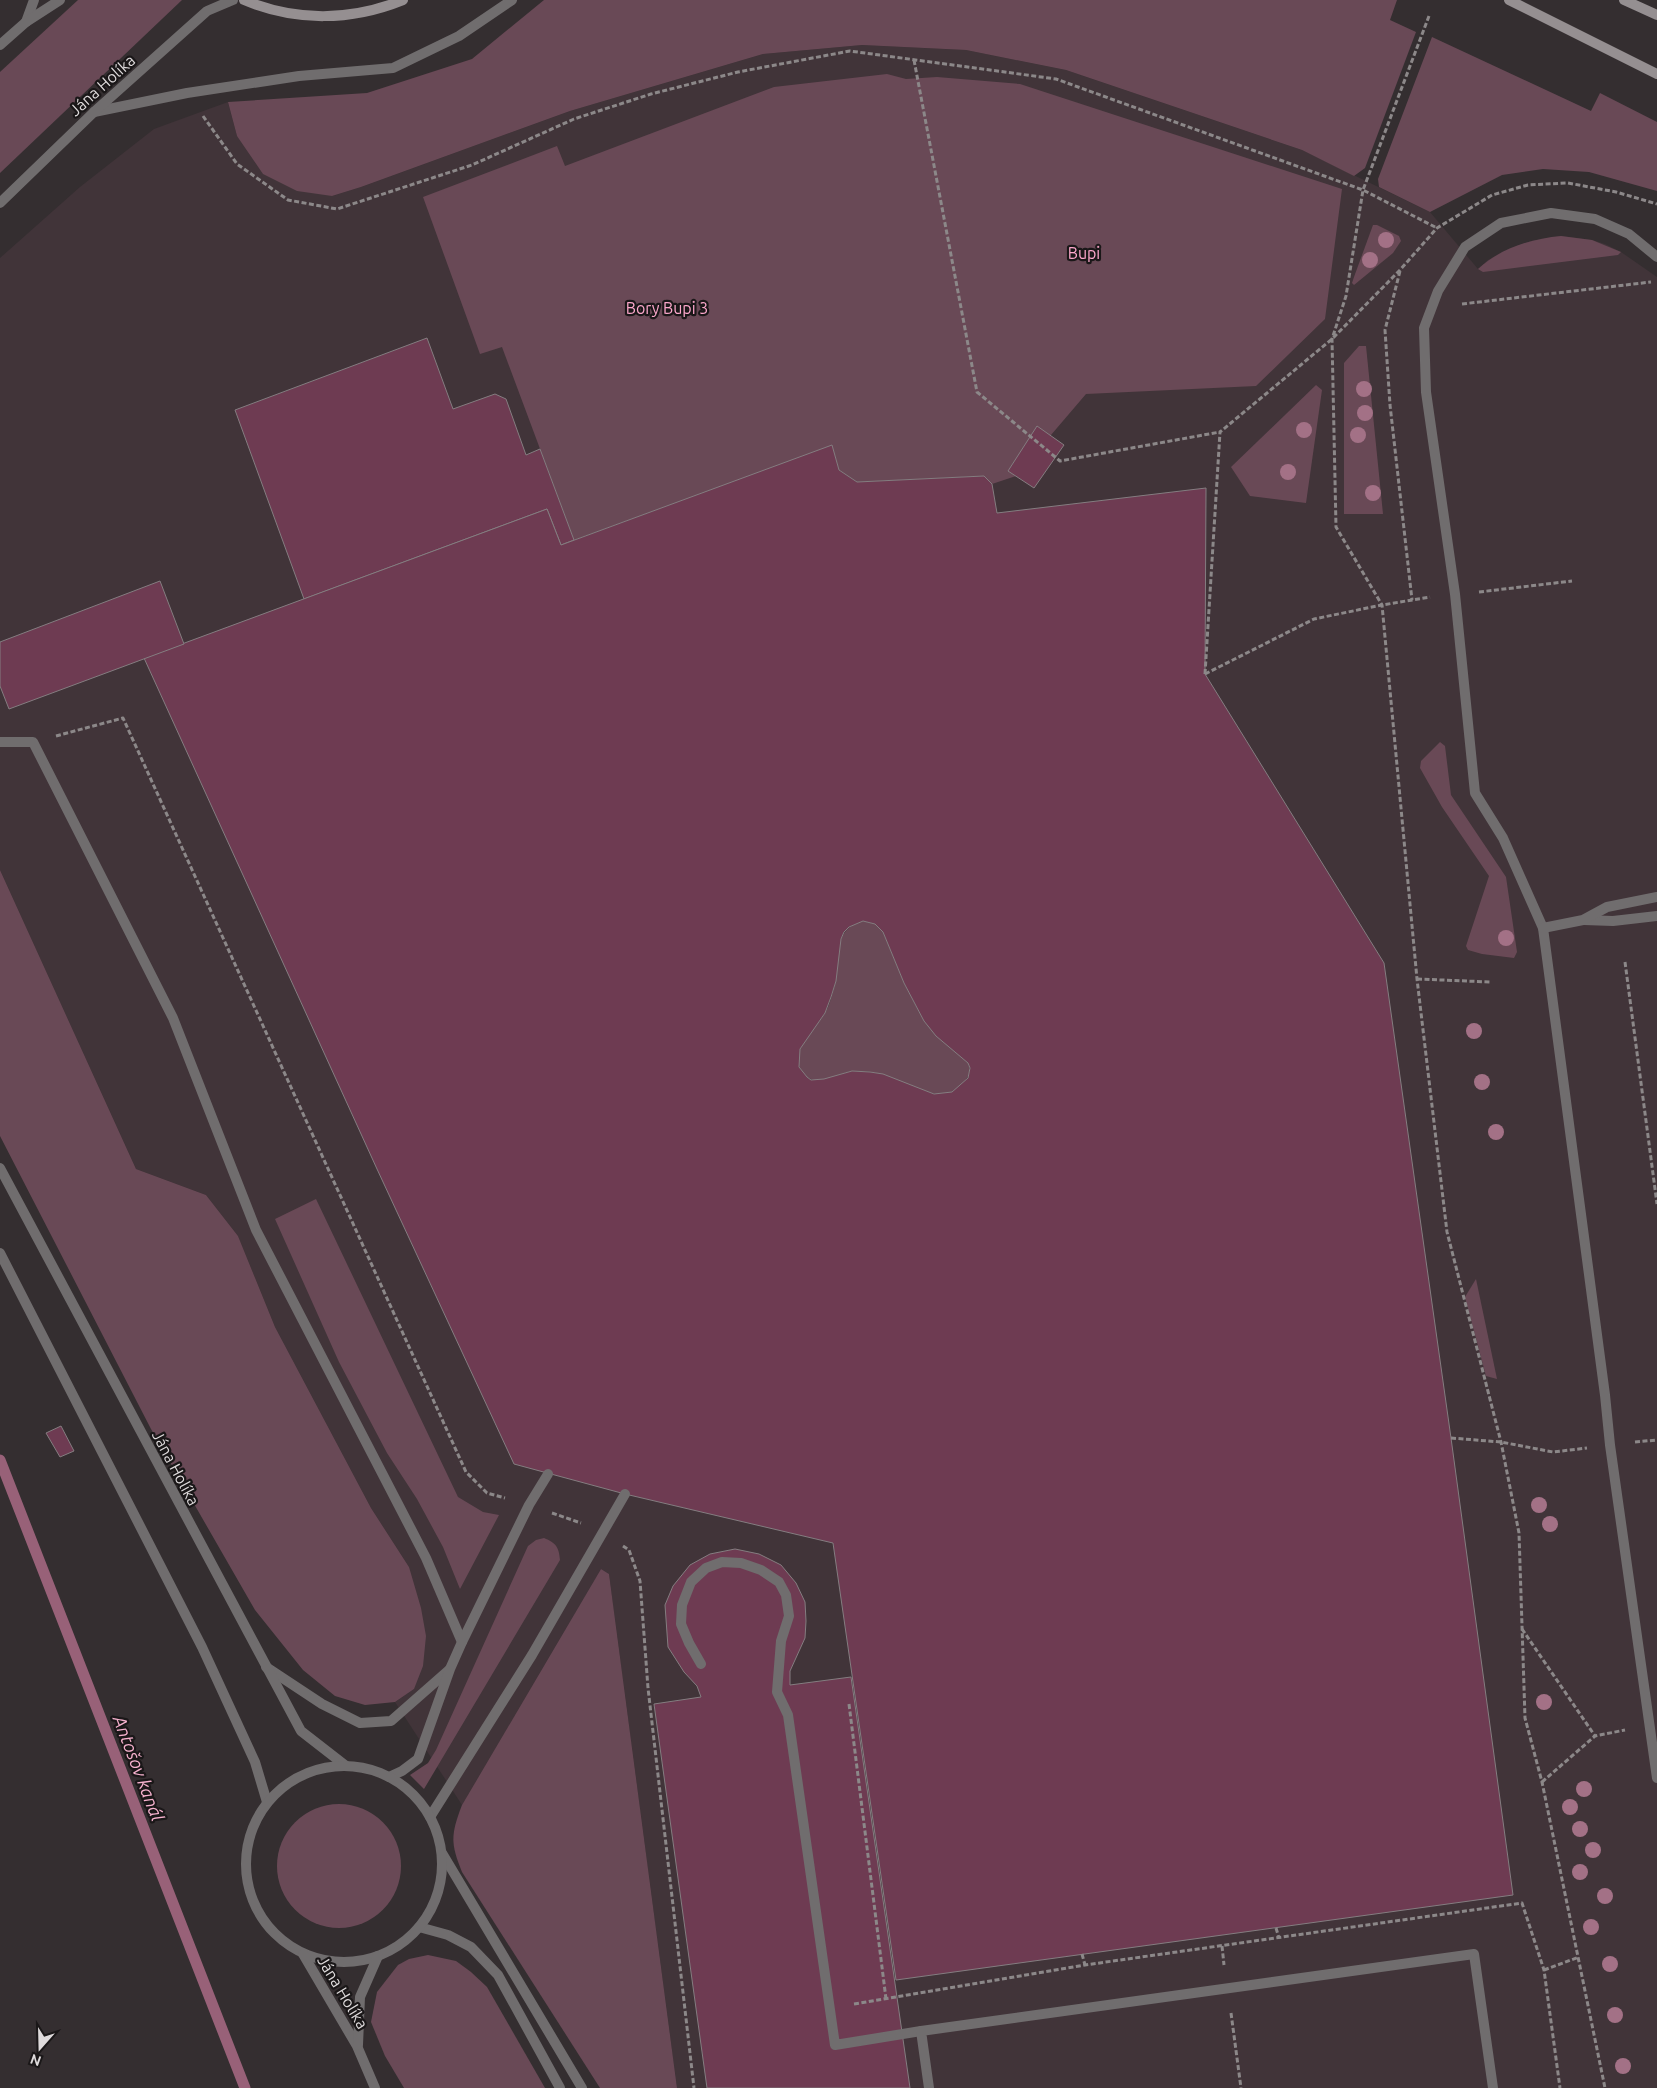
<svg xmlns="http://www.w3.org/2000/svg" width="1657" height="2088" font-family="Ubuntu,sans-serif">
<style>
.built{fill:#413439}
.green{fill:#694956}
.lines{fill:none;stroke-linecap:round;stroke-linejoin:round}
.stream{stroke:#986178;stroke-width:11}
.building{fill:#6e3b52;stroke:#847d80;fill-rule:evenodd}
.path{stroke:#8c8889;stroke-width:3;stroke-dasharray:5 2.5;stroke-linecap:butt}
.service{stroke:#706d6e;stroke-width:10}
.minor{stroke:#706d6e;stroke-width:10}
.secondary{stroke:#958f91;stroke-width:10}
.tree{fill:#a37186}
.labels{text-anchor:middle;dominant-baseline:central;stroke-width:4.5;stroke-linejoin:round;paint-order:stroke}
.street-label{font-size:16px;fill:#dfdbdc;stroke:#1a1718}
.park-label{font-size:16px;fill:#fda8cc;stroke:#1a1718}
.water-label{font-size:18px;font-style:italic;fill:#f6b2ce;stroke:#1a1718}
</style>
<rect width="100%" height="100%" fill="#342e30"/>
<polygon class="built" points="862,45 966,50 1066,70 1302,150 1430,212 1478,269 1488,260 1517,246 1531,241 1561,236 1592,240 1605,244 1621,252 1657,277 1657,2088 677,2088 609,1574 601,1569 462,1805 395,1702 414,1689 409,1567 371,1508 275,1327 238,1236 206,1195 136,1169 0,870 0,258 80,187 154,129 228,102 237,136 332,196 361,187 570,111 763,54"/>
<g class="green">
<polygon points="78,0 182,0 0,173 0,72"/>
<polygon points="544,0 1397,0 1390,20 1416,32 1365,168 1354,176 1302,150 1066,70 966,50 862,45 763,54 570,111 361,187 332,196 297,191 263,174 237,136 228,102 367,93 472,59"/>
<polygon points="1432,37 1591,111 1600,93 1657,122 1657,191 1589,172 1543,169 1502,175 1430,212 1379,187 1378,179"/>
<polygon points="887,74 906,79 937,77 1020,84 1342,189 1325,319 1256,386 1086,394 1016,476 992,484 983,476 857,482 839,470 832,446 574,540 502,347 480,354 423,197 557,146 565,166 774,87"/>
<polygon points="1373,225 1377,225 1399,236 1401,241 1393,253 1354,285 1352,283 1354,277"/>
<path d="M1561 236 1592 240 1621 252 1618 255 1483 272 1478 269C1501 248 1530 239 1561 236Z"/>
<polygon points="1359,346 1366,346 1383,514 1344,514 1344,363"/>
<polygon points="1316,385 1322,390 1306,503 1250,496 1231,467"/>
<polygon points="1440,742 1445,746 1451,795 1506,877 1517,952 1514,958 1482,954 1468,950 1466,946 1489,876 1442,807 1420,768 1421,761"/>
<polygon points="0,870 136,1169 206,1195 238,1236 275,1327 371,1508 409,1567 421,1608 426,1636 423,1666 414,1689 395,1702 365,1705 335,1696 303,1670 255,1610 151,1429 0,1136"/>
<path d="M863 921 875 924 883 932 904 983 924 1021 968 1063C971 1071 969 1077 963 1083 960 1086 955 1091 951 1093 932 1101 894 1075 872 1072 866 1071 859 1071 853 1071 837 1073 815 1089 803 1073 787 1052 815 1030 825 1013 830 1005 832 994 835 985 841 960 831 929 863 921Z"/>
<polygon points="316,1199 458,1497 483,1512 499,1515 460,1589 443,1547 417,1499 387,1453 339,1362 275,1219"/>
<polygon points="1476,1279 1497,1379 1486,1376 1465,1297"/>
<path d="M544 1538C556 1543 559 1547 560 1560L424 1789 410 1775 428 1763 436 1750 528 1546 536 1540Z"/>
<path d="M601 1569 609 1574 677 2088H600L462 1872C450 1843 451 1834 462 1805Z"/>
<circle cx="339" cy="1866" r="62"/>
<polygon points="428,1955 456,1961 471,1972 487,1987 545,2088 404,2088 385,2056 371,2022 377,1992 398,1965 409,1959"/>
</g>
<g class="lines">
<polyline class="stream" points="0,1460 245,2088"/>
</g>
<g class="building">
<polygon points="427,338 453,409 495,394 506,399 526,455 540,449 574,540 561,545 547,509 304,599 235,410"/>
<polygon points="1037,426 1064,445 1034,488 1008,471"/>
<path d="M832 445 839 470 857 482 984 476 992 484 997 513 1206 488 1205 674 1384 963 1451 1438 1513 1895 896 1980 833 1543 625 1494 514 1464 377 1169 144 658 547 509 561 545ZM863 921 875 924 883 932 904 983 924 1021 936 1036 968 1063 970 1068 968 1078 952 1092 934 1094 883 1074 870 1072 852 1071 824 1079 811 1080 807 1077 799 1067 800 1049 825 1013 831 997 836 981 841 939 844 932 849 927Z"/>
<polygon points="160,581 184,644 9,709 0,686 0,642"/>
<polygon points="61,1426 74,1451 60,1457 46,1433"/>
<polygon points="735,1549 759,1554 781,1565 796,1583 805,1602 806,1621 805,1638 790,1671 790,1685 851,1677 910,2088 707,2088 654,1704 701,1697 697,1686 684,1672 668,1647 665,1605 673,1586 690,1565 710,1554"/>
</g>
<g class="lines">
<g class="path">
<polyline points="1429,16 1363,190 1346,296 1332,339 1336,527 1382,605 1417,979 1447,1232 1501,1442 1519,1533 1525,1718 1542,1782 1605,2088"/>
<polyline points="914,60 977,392 1060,461 1220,432"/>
<polyline points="203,116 237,164 288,200 337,209 472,165 574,119 651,94 738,72 850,51 1056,79 1363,190 1437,228"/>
<polyline points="1400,271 1385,330 1390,405 1412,600"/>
<polyline points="1462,304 1651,282"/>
<polyline points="1479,592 1572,581"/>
<polyline points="1205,674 1220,432 1332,339 1400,270 1437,228 1492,195 1528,185 1568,183 1616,192 1657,204"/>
<polyline points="1205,674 1314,619 1382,605 1430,597"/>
<polyline points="56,736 123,718 466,1472 487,1493 505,1498"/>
<polyline points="1625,962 1657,1204"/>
<polyline points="1417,979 1491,982"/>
<polyline points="1451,1438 1501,1442 1553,1452 1587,1448"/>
<polyline points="1635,1442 1657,1440"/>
<polyline points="552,1513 581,1523"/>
<polyline points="623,1546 629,1550 640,1581 648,1688 694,2088"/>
<polyline points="1522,1629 1595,1736"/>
<polyline points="849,1704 886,1999"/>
<polyline points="1542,1782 1595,1736 1625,1730"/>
<polyline points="1276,1928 1279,1938"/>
<polyline points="1222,1946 1224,1965"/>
<polyline points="1082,1954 1085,1965"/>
<polyline points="1544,1970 1579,1957"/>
<polyline points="854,2004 1085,1965 1522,1903 1544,1970 1560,2088"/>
<polyline points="1231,2013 1241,2088"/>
</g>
<g class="service">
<polyline points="1657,257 1629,234 1595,219 1551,213 1501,223 1465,247 1438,291 1424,328 1426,392 1455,594 1475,793 1503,838 1543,928 1605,1395 1610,1445 1657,1778"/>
<polyline points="0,742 33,742 173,1018 256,1230 426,1558 462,1642"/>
<polyline points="1584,920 1613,921 1657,916"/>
<polyline points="1543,928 1583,920 1607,907 1657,897"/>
<polyline points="701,1664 689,1643 681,1624 682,1605 691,1582 706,1568 722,1562 741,1563 761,1570 779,1582 786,1595 789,1616 781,1641 777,1692 788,1715 835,2045 921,2031"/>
<polyline points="266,1667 322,1704 360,1723 391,1721 449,1670"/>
<polyline points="389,1777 402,1771 418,1759 450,1669 462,1642 529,1505 548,1474"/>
<polyline points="430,1817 532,1655 625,1494"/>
<polyline points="442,1853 582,2088"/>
<polyline points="419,1927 448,1935 471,1947 498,1975 560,2088"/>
<polyline points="929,2088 921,2031 1474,1954 1493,2088"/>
</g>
<g class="minor">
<polyline points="26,22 34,0"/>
<polyline points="0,45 26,22 60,0"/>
<polyline points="94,112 187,93 299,76 393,68 459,36 512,0"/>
<polyline points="0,203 94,112 207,11 233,0"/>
<polyline points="0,1168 301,1731 346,1766"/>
<polyline points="0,1253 202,1647 255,1762 267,1802"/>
<circle cx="344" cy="1864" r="98"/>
<polyline points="303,1954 357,2046 375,2088"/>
<polyline points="358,2045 360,1997 378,1956"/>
</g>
<g class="secondary">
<path d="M244 0C296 22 351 21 403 0"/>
<polyline points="1509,0 1657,74"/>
<polyline points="1624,0 1657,15"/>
</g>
</g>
<g class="tree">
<circle cx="1386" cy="240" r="8"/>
<circle cx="1370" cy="260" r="8"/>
<circle cx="1364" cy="389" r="8"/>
<circle cx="1365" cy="413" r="8"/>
<circle cx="1304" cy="430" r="8"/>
<circle cx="1358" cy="435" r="8"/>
<circle cx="1288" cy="472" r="8"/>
<circle cx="1373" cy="493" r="8"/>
<circle cx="1506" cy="938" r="8"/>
<circle cx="1474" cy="1031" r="8"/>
<circle cx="1482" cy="1082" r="8"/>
<circle cx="1496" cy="1132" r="8"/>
<circle cx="1539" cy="1505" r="8"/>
<circle cx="1550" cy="1524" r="8"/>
<circle cx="1544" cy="1702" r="8"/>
<circle cx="1584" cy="1789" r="8"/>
<circle cx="1570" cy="1807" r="8"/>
<circle cx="1580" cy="1829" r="8"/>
<circle cx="1593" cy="1850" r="8"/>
<circle cx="1580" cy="1872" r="8"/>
<circle cx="1605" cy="1896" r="8"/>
<circle cx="1591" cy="1927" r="8"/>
<circle cx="1610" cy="1964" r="8"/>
<circle cx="1615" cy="2015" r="8"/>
<circle cx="1623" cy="2066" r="8"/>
</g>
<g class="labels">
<g class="street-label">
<text transform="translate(102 85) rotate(-42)">Jána Holíka</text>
<text transform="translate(176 1468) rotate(62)">Jána Holíka</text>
<text transform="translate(343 1992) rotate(59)">Jána Holíka</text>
</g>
<g class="park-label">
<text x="1084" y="253">Bupi</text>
<text x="667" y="308">Bory Bupi 3</text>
</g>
<g class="water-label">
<text transform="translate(139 1768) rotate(69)">Antošov kanál</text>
</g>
</g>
<g transform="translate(40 2048) rotate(200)" stroke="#1a1718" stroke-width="4" paint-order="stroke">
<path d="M0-4L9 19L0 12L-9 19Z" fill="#dfdbdc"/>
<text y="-8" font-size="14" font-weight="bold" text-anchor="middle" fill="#dfdbdc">N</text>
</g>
</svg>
